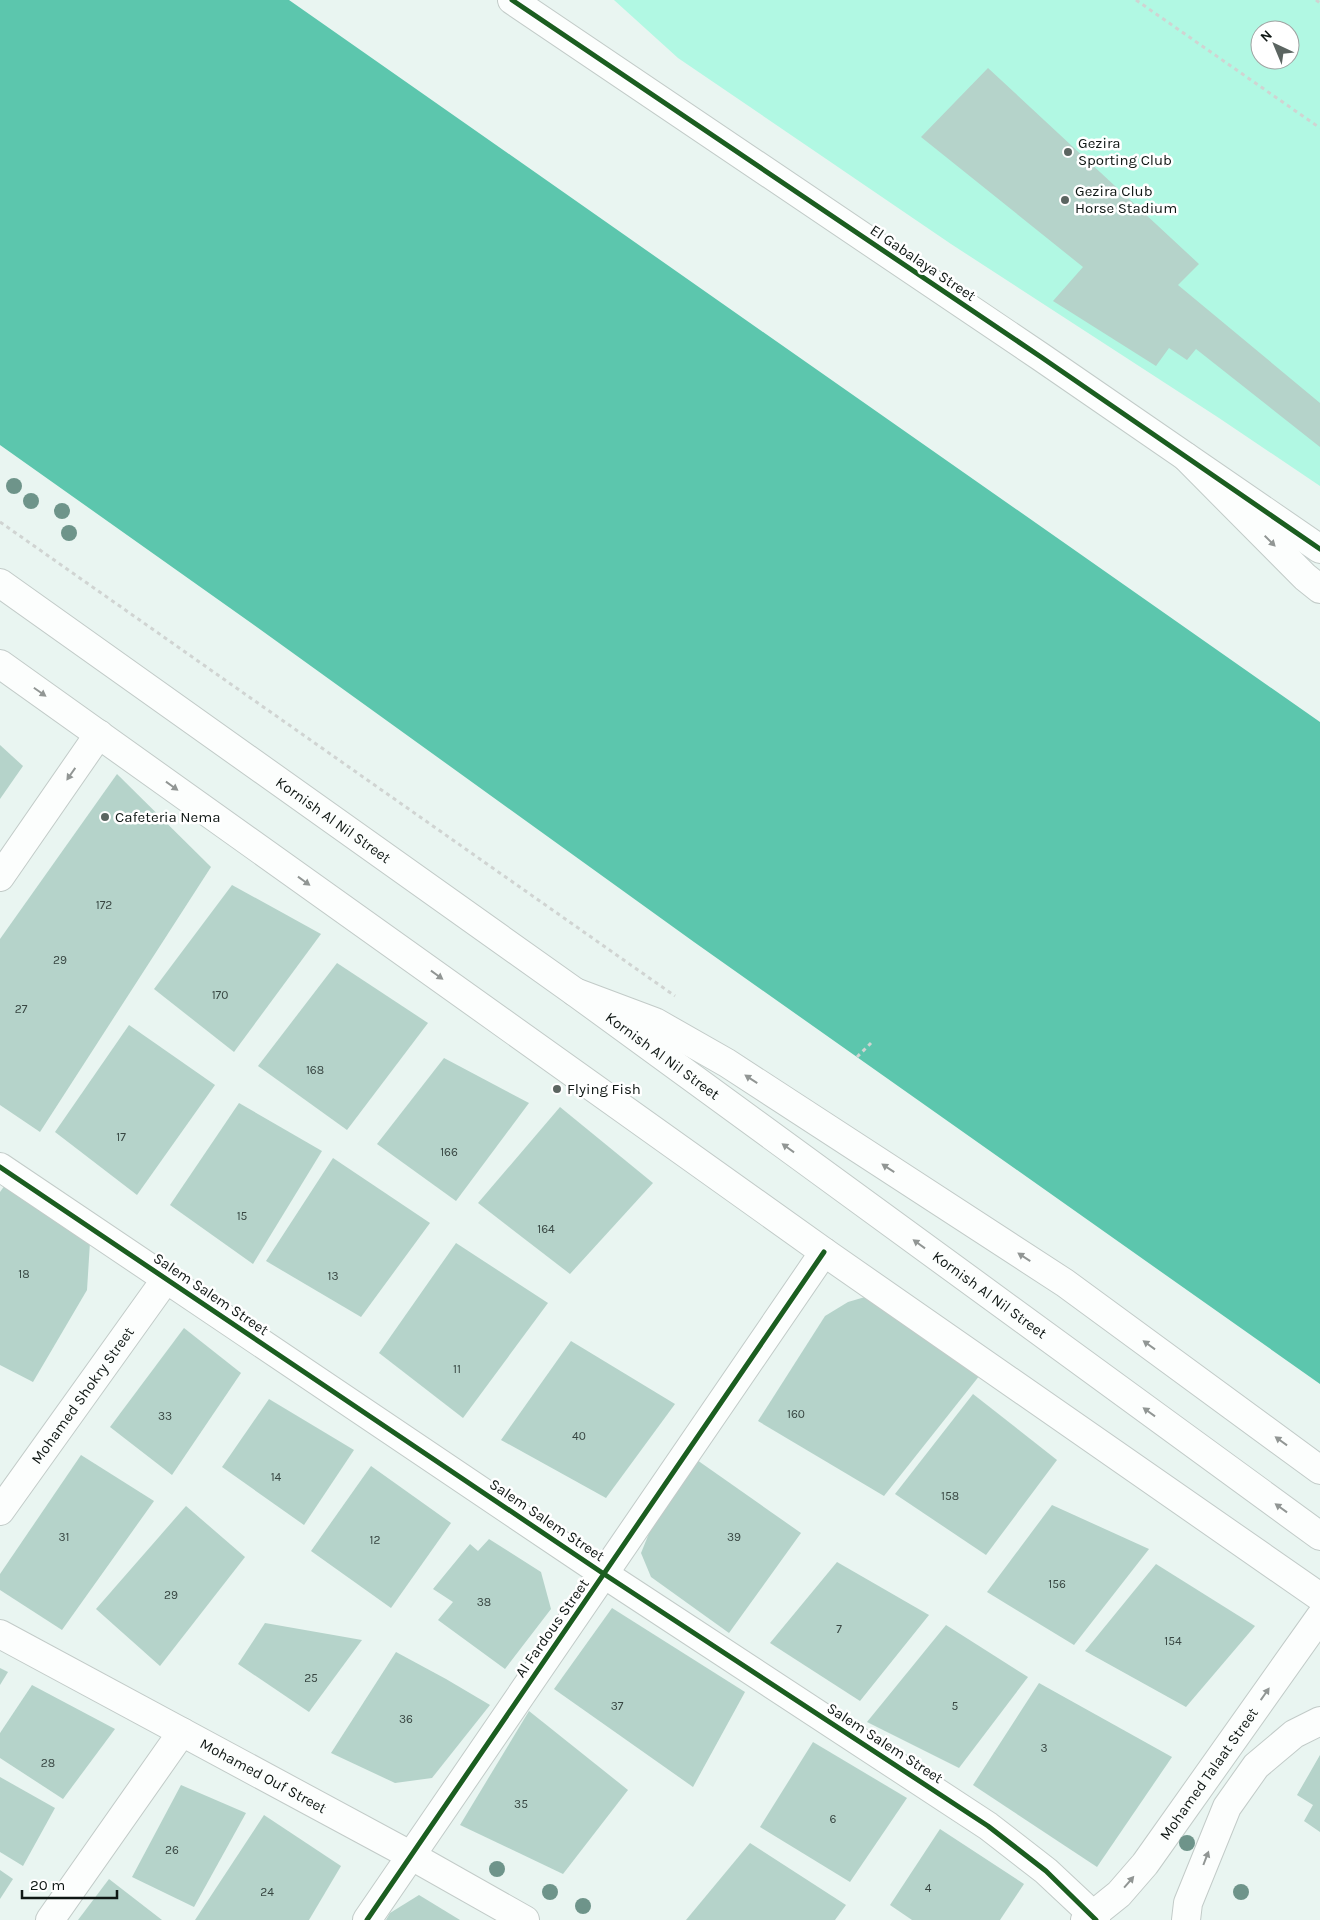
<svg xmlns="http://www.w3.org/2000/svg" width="1320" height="1920" font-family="Karla,sans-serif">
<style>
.green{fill:#b1f8e3;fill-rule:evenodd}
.water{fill:#5cc6ad}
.building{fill:#b5d3ca}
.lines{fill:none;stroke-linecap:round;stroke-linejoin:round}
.minor-casing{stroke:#c2cbc8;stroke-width:30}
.tertiary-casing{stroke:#c2cbc8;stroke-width:30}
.primary-casing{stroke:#c2cbc8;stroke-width:30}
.motorway-casing{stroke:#c2cbc8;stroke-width:30}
.path{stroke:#d0d4d2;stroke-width:3;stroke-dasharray:4 4;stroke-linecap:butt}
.minor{stroke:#fcfefd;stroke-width:28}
.tertiary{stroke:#fcfefd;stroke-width:28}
.primary{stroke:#fcfefd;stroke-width:28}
.motorway{stroke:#fcfefd;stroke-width:28}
.cycleway-casing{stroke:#fff;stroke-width:8}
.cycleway{stroke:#1b5e20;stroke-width:5}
.tree{fill:#6e948a}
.oneway{fill:#919694}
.poi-dot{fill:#5b6561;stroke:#fff;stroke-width:2}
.labels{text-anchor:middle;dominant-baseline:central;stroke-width:5;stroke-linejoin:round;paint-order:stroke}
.number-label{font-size:12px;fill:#384642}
.poi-label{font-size:15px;fill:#0f1714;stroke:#fff;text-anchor:start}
.street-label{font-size:15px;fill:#0f1714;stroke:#fff}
</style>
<rect width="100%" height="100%" fill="#e9f5f1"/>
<path class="green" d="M614 0H1320V486L1219 418 951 244 678 58ZM1260 30H1290V60H1260Z"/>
<polygon class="water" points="0,0 289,0 1320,722 1320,1384 694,942 254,625 0,445"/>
<g class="building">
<polygon points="988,68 1199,264 1178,285 1320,403 1320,447 1196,349 1187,360 1169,348 1156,366 1053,301 1083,267 921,137"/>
<polygon points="0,745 23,766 0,799"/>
<polygon points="117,774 211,867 40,1132 0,1105 0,939"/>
<polygon points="232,885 321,934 234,1052 154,989"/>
<polygon points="337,963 428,1023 347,1130 258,1066"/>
<polygon points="129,1025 215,1085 137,1195 55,1132"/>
<polygon points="444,1058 529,1103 456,1201 377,1144"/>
<polygon points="239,1103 322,1151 253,1264 170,1205"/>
<polygon points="560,1107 653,1183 570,1274 478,1203"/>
<polygon points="333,1158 430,1223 361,1317 266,1261"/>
<polygon points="5,1185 90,1242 87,1290 33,1382 0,1365 0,1192"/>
<polygon points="456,1243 548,1303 463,1418 379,1353"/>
<polygon points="865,1297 980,1375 884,1496 758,1421 825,1316 848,1302"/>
<polygon points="184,1328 241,1373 172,1475 110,1427"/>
<polygon points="571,1341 675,1404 606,1498 501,1440"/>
<polygon points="973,1394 1057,1460 986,1555 895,1494"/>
<polygon points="269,1399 354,1450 304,1525 222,1467"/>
<polygon points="81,1455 154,1501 62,1630 0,1590 0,1574"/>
<polygon points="697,1460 801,1533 729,1633 651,1577 641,1553 654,1521"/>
<polygon points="371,1466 451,1523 391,1608 311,1551"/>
<polygon points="1052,1505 1149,1549 1074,1645 987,1592"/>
<polygon points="186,1506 245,1557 160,1666 96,1609"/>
<polygon points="489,1539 541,1572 551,1609 505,1669 438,1620 453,1602 433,1589 470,1544 478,1551"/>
<polygon points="837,1562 929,1615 860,1701 770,1643"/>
<polygon points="1156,1564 1255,1626 1186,1707 1085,1651"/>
<polygon points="612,1608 745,1692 693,1787 554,1689"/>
<polygon points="265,1623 362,1640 309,1712 238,1664"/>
<polygon points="946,1625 1028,1677 959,1768 867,1722"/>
<polygon points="396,1652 446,1679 490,1705 432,1778 395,1783 331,1753"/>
<polygon points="0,1668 8,1672 0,1685"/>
<polygon points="1039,1683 1172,1757 1097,1867 973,1785"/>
<polygon points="32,1685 115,1729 63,1799 0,1758 0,1733"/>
<polygon points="529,1711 628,1790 563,1874 460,1825"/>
<polygon points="813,1742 907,1798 850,1882 760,1827"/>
<polygon points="1320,1755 1320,1832 1304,1821 1313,1805 1297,1795"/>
<polygon points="0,1777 55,1808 23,1866 0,1852"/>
<polygon points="181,1785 246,1813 194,1907 132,1877"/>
<polygon points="264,1815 341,1866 309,1920 195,1920"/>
<polygon points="940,1829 1024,1884 1000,1920 912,1920 890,1905"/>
<polygon points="750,1843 846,1905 835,1920 686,1920"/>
<polygon points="0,1870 13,1879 0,1899"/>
<polygon points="109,1879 162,1920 78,1920"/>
<polygon points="419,1895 460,1920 386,1920 390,1913"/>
</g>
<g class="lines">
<g class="minor-casing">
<g id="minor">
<polyline points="0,877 99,734"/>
<path id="s1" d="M0 1167 604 1574 988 1826 1046 1871 1093 1915 1119 1894 1145 1864 1320 1617"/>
<path id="s2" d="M0 1511 166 1279"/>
<path id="s3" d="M0 1634 410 1855 525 1920"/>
<polyline points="50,1920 182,1732"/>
<polyline points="367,1920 824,1252"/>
</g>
</g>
<g class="tertiary-casing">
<g id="tertiary">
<polyline points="512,0 1041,357 1320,549"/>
<polyline points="1085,1920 1093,1915 1096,1920"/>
</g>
</g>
<g class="primary-casing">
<g id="primary">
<path id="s4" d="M0 583 575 992 1320 1536"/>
<polyline points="0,664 824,1252 1320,1597"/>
</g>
</g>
<g class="motorway-casing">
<g id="motorway">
<polyline points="1186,457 1305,577 1320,589"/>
<polyline points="575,992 655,1022 727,1063 1065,1283 1320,1470"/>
<polyline points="1186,1920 1188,1903 1227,1807 1256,1766 1294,1734 1320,1721"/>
</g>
</g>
<g class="path">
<polyline points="1136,0 1320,128"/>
<polyline points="1316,0 1320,3"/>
<polyline points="0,522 675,996"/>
<polyline points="857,1057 871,1043"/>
</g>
<use href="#minor" class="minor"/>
<use href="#tertiary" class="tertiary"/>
<use href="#primary" class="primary"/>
<use href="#motorway" class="motorway"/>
<g class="cycleway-casing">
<g id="cycleway">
<polyline points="512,0 1041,357 1320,549"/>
<polyline points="0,1167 604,1574 988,1826 1046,1871 1096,1920"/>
<polyline points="367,1920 824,1252"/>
</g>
</g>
<use href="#cycleway" class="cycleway"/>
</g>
<g class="tree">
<circle cx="14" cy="486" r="8"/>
<circle cx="31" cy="501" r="8"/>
<circle cx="62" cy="511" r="8"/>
<circle cx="69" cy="533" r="8"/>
<circle cx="1187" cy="1843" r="8"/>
<circle cx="497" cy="1869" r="8"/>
<circle cx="550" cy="1892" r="8"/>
<circle cx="1241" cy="1892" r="8"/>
<circle cx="583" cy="1906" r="8"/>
</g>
<defs><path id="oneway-solid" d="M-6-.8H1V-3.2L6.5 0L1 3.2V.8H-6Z" transform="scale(1.25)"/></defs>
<g class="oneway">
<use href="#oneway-solid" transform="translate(1270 541) rotate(45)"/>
<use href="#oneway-solid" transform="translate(40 692) rotate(35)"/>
<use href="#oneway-solid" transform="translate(71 774) rotate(125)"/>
<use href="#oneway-solid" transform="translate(172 786) rotate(36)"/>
<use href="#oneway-solid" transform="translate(304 881) rotate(36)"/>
<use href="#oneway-solid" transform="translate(437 975) rotate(36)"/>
<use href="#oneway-solid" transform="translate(751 1079) rotate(-147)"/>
<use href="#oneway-solid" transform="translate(788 1148) rotate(-144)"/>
<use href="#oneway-solid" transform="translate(888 1168) rotate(-147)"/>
<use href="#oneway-solid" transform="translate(919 1244) rotate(-144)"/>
<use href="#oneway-solid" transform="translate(1024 1257) rotate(-147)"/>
<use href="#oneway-solid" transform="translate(1149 1345) rotate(-144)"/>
<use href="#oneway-solid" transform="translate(1149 1412) rotate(-144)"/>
<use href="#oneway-solid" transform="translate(1281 1441) rotate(-144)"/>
<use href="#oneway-solid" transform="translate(1281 1508) rotate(-144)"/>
<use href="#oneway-solid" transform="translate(1265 1694) rotate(-55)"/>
<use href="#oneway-solid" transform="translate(1206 1858) rotate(-69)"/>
<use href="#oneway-solid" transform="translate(1129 1882) rotate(-49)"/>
</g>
<g class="poi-dot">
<circle cx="1068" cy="152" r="5"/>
<circle cx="1065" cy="200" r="5"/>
<circle cx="105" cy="817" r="5"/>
<circle cx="557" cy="1089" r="5"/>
</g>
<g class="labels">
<g class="number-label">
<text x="104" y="905">172</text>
<text x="60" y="960">29</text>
<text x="220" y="995">170</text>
<text x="21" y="1009">27</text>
<text x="315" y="1070">168</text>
<text x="121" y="1137">17</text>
<text x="449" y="1152">166</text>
<text x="242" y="1216">15</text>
<text x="546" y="1229">164</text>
<text x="24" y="1274">18</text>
<text x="333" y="1276">13</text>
<text x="457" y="1369">11</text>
<text x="796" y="1414">160</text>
<text x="165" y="1416">33</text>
<text x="579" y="1436">40</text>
<text x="276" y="1477">14</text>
<text x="950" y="1496">158</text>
<text x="64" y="1537">31</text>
<text x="734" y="1537">39</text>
<text x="375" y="1540">12</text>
<text x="1057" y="1584">156</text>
<text x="171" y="1595">29</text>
<text x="484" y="1602">38</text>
<text x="839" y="1629">7</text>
<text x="1173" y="1641">154</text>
<text x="311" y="1678">25</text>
<text x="617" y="1706">37</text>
<text x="955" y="1706">5</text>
<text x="406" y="1719">36</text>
<text x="1044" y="1748">3</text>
<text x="48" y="1763">28</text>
<text x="521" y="1804">35</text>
<text x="833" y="1819">6</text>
<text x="172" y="1850">26</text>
<text x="928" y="1888">4</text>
<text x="267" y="1892">24</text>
</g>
<g class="poi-label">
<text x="1078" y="143">Gezira<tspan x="1078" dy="17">Sporting Club</tspan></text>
<text x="1075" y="191">Gezira Club<tspan x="1075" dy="17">Horse Stadium</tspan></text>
<text x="115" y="817">Cafeteria Nema</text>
<text x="567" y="1089">Flying Fish</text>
</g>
<g class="street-label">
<text transform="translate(923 263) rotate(34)">El Gabalaya Street</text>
<text stroke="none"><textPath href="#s4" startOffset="409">Kornish Al Nil Street</textPath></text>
<text stroke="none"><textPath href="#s4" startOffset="814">Kornish Al Nil Street</textPath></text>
<text transform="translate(211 1294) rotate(34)">Salem Salem Street</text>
<text stroke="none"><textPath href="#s4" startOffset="1219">Kornish Al Nil Street</textPath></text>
<text stroke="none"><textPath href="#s2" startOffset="142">Mohamed Shokry Street</textPath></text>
<text transform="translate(547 1520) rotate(34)">Salem Salem Street</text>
<text transform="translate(552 1628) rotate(-55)">Al Fardous Street</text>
<text transform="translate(885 1743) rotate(33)">Salem Salem Street</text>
<text stroke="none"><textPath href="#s1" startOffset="1509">Mohamed Talaat Street</textPath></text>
<text stroke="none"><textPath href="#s3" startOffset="299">Mohamed Ouf Street</textPath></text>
</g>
</g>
<g transform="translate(1275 45) rotate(316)"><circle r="24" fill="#ffffff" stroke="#9fa2a1"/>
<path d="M0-4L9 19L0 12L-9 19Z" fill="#5b6561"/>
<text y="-8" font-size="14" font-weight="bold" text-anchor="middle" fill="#0f1714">N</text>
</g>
<path d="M22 1890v8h95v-8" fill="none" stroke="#0f1714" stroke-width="2.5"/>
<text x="30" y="1890" font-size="15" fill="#0f1714" stroke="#ffffff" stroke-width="4" paint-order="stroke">20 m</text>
</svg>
